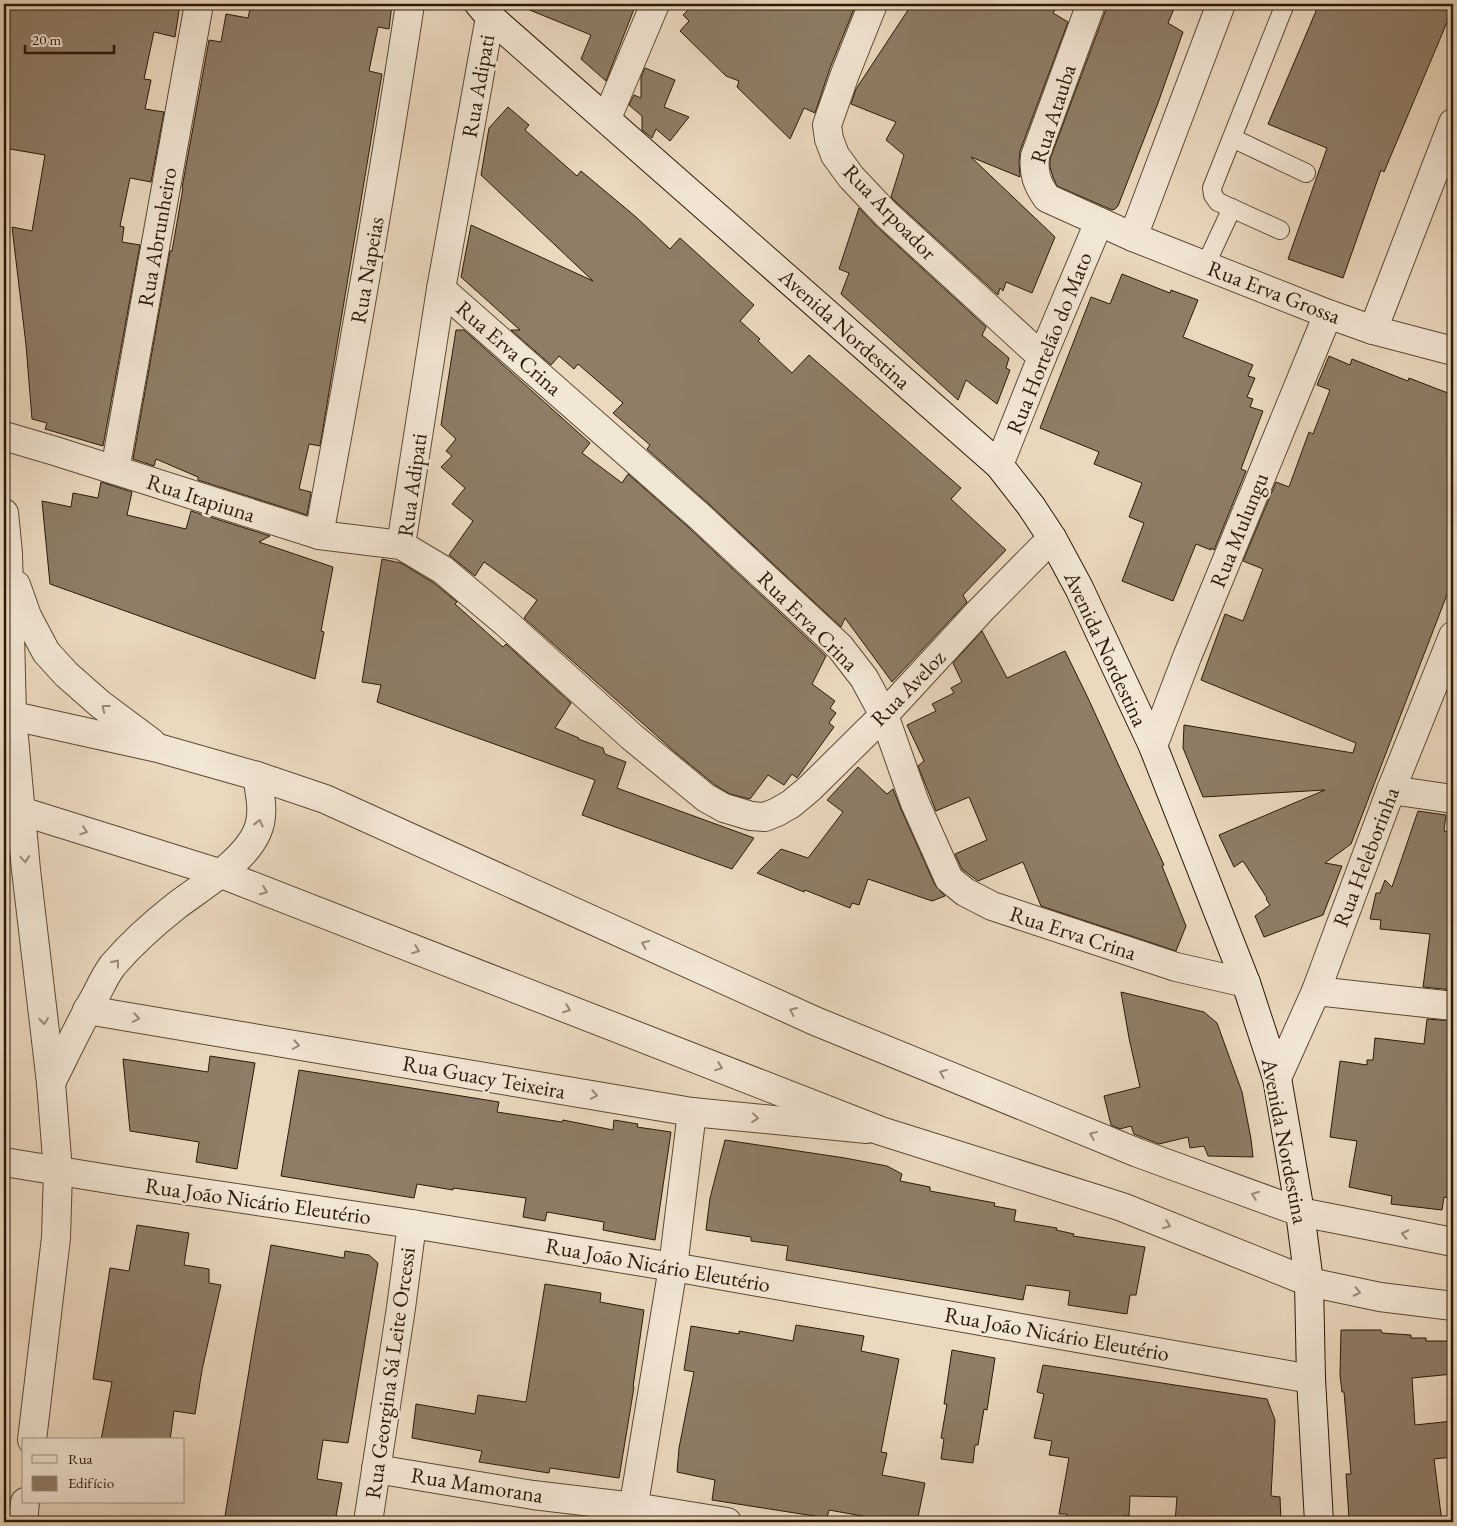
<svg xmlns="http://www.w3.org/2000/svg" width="1457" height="1526" font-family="'EB Garamond',serif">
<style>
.building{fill:#8e7d67;stroke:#2a1a07}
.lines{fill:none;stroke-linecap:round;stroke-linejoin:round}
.service-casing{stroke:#5a4a35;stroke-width:20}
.minor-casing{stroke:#5a4a35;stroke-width:30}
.tertiary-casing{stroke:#5a4a35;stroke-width:30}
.secondary-casing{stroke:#2a1a07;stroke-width:30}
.service{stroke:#f2e6d5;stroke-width:18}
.minor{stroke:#f2e6d5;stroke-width:28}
.tertiary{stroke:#f2e6d5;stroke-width:28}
.secondary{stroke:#f2e6d5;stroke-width:28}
.oneway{stroke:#988a78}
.labels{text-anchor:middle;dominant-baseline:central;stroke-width:5;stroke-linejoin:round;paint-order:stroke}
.street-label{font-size:22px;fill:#2a1a07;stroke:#f2e6d5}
</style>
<rect width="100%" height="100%" fill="#ebd9bf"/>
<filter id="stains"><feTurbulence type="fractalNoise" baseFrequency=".004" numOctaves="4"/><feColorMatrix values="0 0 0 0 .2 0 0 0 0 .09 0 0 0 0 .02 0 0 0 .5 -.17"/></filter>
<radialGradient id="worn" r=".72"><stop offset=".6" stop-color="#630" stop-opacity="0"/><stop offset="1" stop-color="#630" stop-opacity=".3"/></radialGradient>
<g class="building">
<polygon points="4,4 180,4 175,37 154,32 144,79 151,80 145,109 164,112 151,182 130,178 120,226 124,227 122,242 140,245 103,446 45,429 47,423 32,419 26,345 12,227 32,231 45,155 4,148"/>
<polygon points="251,4 392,4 389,29 378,27 369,71 382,74 320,446 309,444 299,489 311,492 307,515 198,480 198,477 156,459 154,466 133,459 170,251 172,251 183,188 182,188 209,40 221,42 226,14 248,18"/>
<polygon points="515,4 636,4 606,81 581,59 591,35"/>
<polygon points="694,4 856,4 830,68 815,113 804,108 790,139 737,87 739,81 726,76 680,31 689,21 683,15"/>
<polygon points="912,4 1059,4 1053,13 1068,22 1020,151 1019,162 1020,177 971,157 1055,237 1032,293 1006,282 1003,291 1000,288 998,295 897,203 891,197 904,155 886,140 896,122 851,104 856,89"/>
<polygon points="1108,4 1176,4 1168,23 1183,32 1158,103 1118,206 1115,209 1112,210 1057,186 1053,177 1050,167 1050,159"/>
<polygon points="1319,4 1453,4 1453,8 1384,172 1381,170 1343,278 1288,259 1327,148 1268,124"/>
<polygon points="645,68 675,80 664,107 689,117 670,141 656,129 652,138 642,130 642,116 629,105 634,95 641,98 641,77"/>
<polygon points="508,107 529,125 525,130 577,176 581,171 636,217 670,249 680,238 754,305 740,321 760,339 758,341 792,373 809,355 961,488 951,499 1006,550 963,595 967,602 892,682 845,618 841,627 709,504 647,449 650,445 613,413 623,403 578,364 574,369 559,356 551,365 511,330 520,330 461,277 471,225 593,281 481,175 489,128"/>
<polygon points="859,208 875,225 986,327 982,335 1009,358 1006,368 1010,370 997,404 966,380 958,400 841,294 849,273 839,269"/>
<polygon points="1122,274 1170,293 1171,290 1198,300 1183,337 1253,365 1248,376 1255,378 1247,397 1253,399 1250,407 1263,411 1241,469 1246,471 1214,550 1211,548 1211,550 1196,544 1173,601 1122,581 1144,523 1129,517 1142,483 1094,464 1099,452 1040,428 1091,297 1110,304"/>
<polygon points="456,330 464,330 590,443 582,453 622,483 628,474 688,527 826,656 812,684 835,701 830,708 836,713 829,723 834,727 797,778 792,774 784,785 768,775 750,799 730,794 715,785 676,753 524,618 537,600 484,562 475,576 449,555 473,521 452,504 465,488 441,467 452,456 446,451 456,439 441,425"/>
<polygon points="1329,356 1350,365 1352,359 1408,381 1409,378 1453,395 1453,579 1351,844 1325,863 1342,866 1323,915 1264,937 1255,916 1270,905 1266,899 1267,898 1243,861 1234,867 1219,835 1325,790 1203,797 1183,748 1184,725 1353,753 1356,743 1201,680 1225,614 1243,621 1263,569 1243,561 1276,482 1289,487 1309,432 1313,434 1330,390 1317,385"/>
<polygon points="101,482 132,492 127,515 186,529 191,511 270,536 259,542 333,567 321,631 324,632 315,679 50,584 42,501 71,507 73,493 98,498"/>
<polygon points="382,559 401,563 434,583 457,602 455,604 503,647 506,644 571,703 555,728 579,738 578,739 603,748 605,754 626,762 617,788 754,838 732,869 582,815 595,780 377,702 381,685 362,682"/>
<polygon points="982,631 1007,678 1065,651 1088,698 1164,865 1162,866 1186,926 1176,951 1041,906 1023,862 978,881 962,869 955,854 987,840 969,797 936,811 918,766 924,761 907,725 936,711 932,704 954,693 951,688 962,682 953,663"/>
<polygon points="858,767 887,794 893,789 901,809 935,885 945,896 932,901 868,879 859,905 852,903 850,908 805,890 804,892 757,873 781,849 808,858 843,812 827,800"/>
<polygon points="1418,811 1446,815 1444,831 1453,832 1453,990 1423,987 1430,934 1380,929 1381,920 1370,919 1376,893 1380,893 1385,880 1392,887"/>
<polygon points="1121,992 1204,1012 1217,1023 1242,1092 1251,1139 1253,1157 1208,1156 1204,1146 1190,1148 1188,1137 1159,1144 1134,1134 1131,1126 1120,1129 1111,1125 1104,1096 1140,1087 1129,1038"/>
<polygon points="1427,1019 1453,1021 1453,1199 1444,1197 1442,1210 1391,1204 1392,1196 1349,1187 1357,1141 1330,1137 1340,1061 1367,1065 1367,1060 1373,1060 1375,1038 1424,1044"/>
<polygon points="210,1056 255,1063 237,1169 196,1162 199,1142 130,1131 123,1059 208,1072"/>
<polygon points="299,1070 499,1102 497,1112 562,1122 563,1120 613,1130 614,1120 638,1124 637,1127 671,1132 655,1240 603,1230 604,1222 547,1212 545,1221 523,1217 526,1198 483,1192 453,1188 453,1190 417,1184 414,1198 281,1176"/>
<polygon points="725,1140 845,1158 887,1166 902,1174 900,1181 930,1187 930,1191 995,1203 994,1206 1016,1210 1014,1221 1057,1228 1056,1230 1074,1234 1073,1236 1145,1247 1136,1295 1130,1295 1127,1314 1068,1305 1070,1291 1026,1285 1023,1300 786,1260 788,1246 751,1241 751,1237 706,1230 710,1198"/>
<polygon points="137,1225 189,1233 184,1265 209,1269 209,1283 221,1285 202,1370 195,1414 174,1411 170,1440 101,1440 112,1382 93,1379 110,1268 129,1271"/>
<polygon points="271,1245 344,1258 345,1251 369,1255 378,1263 348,1443 323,1440 317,1479 342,1483 335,1522 224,1522 255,1334"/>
<polygon points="545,1284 601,1293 600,1302 644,1310 633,1387 634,1387 619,1478 550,1468 549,1473 479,1462 482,1451 412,1438 416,1404 475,1414 478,1395 526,1402"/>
<polygon points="796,1325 864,1336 861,1351 899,1359 881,1452 887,1453 882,1475 925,1483 917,1522 895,1522 829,1510 827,1518 712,1500 715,1480 677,1472 679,1448 694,1372 684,1370 691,1326 739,1334 739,1331 793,1341"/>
<polygon points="1341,1330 1381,1330 1382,1333 1411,1335 1411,1338 1426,1338 1426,1341 1453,1341 1453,1374 1412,1378 1415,1425 1453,1421 1453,1457 1434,1459 1442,1522 1365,1522 1364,1517 1349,1518 1346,1474 1351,1474 1344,1392 1342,1392 1340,1375"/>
<polygon points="952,1350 995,1358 987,1410 984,1409 978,1445 975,1445 973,1463 941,1459 944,1439 941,1438 947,1404 944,1404"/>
<polygon points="1043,1365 1267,1399 1275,1420 1271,1496 1280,1497 1281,1522 1175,1522 1177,1497 1130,1496 1129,1516 1123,1516 1122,1522 1065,1522 1067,1514 1059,1514 1069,1458 1049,1455 1052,1441 1034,1438 1044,1394 1037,1392"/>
</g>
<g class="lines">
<g class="service-casing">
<g id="service">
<polyline points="1232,138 1306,173"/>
<polyline points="1280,230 1218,202 1213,195 1212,188 1285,4"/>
<polyline points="1205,266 1232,208"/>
</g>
</g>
<g class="minor-casing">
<g id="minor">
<polyline points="873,4 845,74 827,125 829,139 835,155 851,177 886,214 1042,357"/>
<path d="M1091 4 1035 156C1033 173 1037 184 1047 198L1133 237 1328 314 1373 330 1453 351"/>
<polyline points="607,118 655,4"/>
<polyline points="1133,237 1221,4"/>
<polyline points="441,289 698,515 840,647 864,678 884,715 915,803 949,879 965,892 992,906 1176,967 1246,983"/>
<polyline points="1373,330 1453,123"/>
<polyline points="4,436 55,451 319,535 401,545 443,570 506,623 632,737 706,798 724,808 751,816 765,817 777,812 791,804 809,789 884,715 980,611 1052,538"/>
<polyline points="999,465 1042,357 1099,222"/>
<polyline points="115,470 199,4"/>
<path d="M319 535C352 358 383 182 410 4"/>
<polyline points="401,545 441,289 490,17"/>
<polyline points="1153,746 1187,657 1328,314"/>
<polyline points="1391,790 1453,799"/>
<polyline points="1316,991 1453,1006"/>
<polyline points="87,1010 692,1112 867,1129"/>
<polyline points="1277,1078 1316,991 1391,790 1453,636"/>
<polyline points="4,1162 121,1181 412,1224 673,1267 1311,1379"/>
<polyline points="1300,1212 1453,1242"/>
<polyline points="1309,1282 1380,1297 1453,1306"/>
<polyline points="376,1469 533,1495 634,1507 727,1522"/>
<polyline points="368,1522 401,1308 412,1224"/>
<polyline points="631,1522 673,1267 692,1112"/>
</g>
</g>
<g class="tertiary-casing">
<g id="tertiary">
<polyline points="4,513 8,553 12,715 26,870 51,1083 58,1171 56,1238 32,1440"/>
<polyline points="16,585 27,616 46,652 66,674 100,704 151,742"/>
<polyline points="4,714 158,748 257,776 325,799 815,1021 1138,1153 1300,1212"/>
<polyline points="4,807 21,811 219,873 881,1131 1122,1207 1309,1282"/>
<path d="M51 1083C66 1053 80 1023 96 995 101 985 106 974 113 965 132 943 153 924 176 906 202 886 244 862 257 832 265 814 260 795 257 776"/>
<polyline points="23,1522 25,1502"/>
</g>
</g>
<g class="secondary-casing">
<polyline id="secondary" points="479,4 490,17 999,465 1031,506 1052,538 1079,588 1153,746 1246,983 1277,1078 1300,1212 1309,1282 1311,1379 1319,1522"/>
</g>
<use href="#service" class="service"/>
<use href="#minor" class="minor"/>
<use href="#tertiary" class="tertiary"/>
<use href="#secondary" class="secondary"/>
</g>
<defs><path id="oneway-chevron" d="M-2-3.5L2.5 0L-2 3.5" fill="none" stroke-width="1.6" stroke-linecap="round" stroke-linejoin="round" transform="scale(1.25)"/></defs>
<g class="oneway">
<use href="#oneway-chevron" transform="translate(105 708) rotate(-142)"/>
<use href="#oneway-chevron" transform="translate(259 823) rotate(-76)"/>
<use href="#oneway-chevron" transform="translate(84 831) rotate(18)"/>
<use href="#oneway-chevron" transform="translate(25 859) rotate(85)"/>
<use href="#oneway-chevron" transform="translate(264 891) rotate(21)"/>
<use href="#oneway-chevron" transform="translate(645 944) rotate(-156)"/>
<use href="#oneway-chevron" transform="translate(416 950) rotate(21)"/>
<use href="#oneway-chevron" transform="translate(116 963) rotate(-51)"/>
<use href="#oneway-chevron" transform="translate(567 1009) rotate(21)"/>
<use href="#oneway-chevron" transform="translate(793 1011) rotate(-156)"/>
<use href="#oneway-chevron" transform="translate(136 1018) rotate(10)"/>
<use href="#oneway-chevron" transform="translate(44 1021) rotate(83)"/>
<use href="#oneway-chevron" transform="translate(296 1045) rotate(10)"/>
<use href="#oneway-chevron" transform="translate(719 1067) rotate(21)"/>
<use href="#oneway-chevron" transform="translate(943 1073) rotate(-158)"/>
<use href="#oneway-chevron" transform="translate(594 1095) rotate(10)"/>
<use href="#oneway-chevron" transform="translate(755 1118) rotate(6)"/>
<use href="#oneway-chevron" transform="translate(1093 1135) rotate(-158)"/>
<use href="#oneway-chevron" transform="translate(1255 1195) rotate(-160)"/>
<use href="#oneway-chevron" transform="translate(1167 1225) rotate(22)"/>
<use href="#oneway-chevron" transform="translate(1405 1234) rotate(-168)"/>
<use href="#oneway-chevron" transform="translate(1357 1292) rotate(12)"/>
</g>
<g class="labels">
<g class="street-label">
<text transform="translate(478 86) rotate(-80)">Rua Adipati</text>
<text transform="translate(1053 114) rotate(-72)">Rua Atauba</text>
<text transform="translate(890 212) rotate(46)">Rua Arpoador</text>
<text transform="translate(157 237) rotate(-80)">Rua Abrunheiro</text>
<text transform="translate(367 270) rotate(-80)">Rua Napeias</text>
<text transform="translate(1274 292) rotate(21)">Rua Erva Grossa</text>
<text transform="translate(845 329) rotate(42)">Avenida Nordestina</text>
<text transform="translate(1049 343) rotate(-68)">Rua Hortelão do Mato</text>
<text transform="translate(509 348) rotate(41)">Rua Erva Crina</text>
<text transform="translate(412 485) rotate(-82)">Rua Adipati</text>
<text transform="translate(201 498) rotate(18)">Rua Itapiuna</text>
<text transform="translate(1239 530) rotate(-68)">Rua Mulungu</text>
<text transform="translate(808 621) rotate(45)">Rua Erva Crina</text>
<text transform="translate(1106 649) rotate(65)">Avenida Nordestina</text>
<text transform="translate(908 688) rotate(-46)">Rua Aveloz</text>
<text transform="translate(1366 857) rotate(-69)">Rua Heleborinha</text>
<text transform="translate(1073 933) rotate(18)">Rua Erva Crina</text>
<text transform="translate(484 1077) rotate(10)">Rua Guacy Teixeira</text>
<text transform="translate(1285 1141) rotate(79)">Avenida Nordestina</text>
<text transform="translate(258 1201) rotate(8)">Rua João Nicário Eleutério</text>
<text transform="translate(658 1265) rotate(10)">Rua João Nicário Eleutério</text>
<text transform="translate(1057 1334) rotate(10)">Rua João Nicário Eleutério</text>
<text transform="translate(390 1373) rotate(-82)">Rua Georgina Sá Leite Orcessi</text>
<text transform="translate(477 1485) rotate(9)">Rua Mamorana</text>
</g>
</g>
<rect width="1457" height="1526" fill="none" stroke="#ebd9bf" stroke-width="20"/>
<rect x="5" y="5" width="1447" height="1516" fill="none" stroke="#2a1a07" stroke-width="2.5"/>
<rect x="10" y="10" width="1437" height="1506" fill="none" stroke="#2a1a07"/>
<rect x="22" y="1438" width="162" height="65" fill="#f2e6d5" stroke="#a29483"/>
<rect x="32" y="1455" width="25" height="8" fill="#f2e6d5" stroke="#a29483"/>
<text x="68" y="1464" font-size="15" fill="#2a1a07">Rua</text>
<rect x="32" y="1476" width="25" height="15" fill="#8e7d67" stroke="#a29483"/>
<text x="68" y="1488" font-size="15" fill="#2a1a07">Edifício</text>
<path d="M25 45v8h89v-8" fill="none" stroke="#2a1a07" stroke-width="2.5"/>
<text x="32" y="45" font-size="15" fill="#2a1a07" stroke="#f2e6d5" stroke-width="4" paint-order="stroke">20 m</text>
<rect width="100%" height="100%" filter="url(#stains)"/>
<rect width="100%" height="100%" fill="url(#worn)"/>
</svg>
